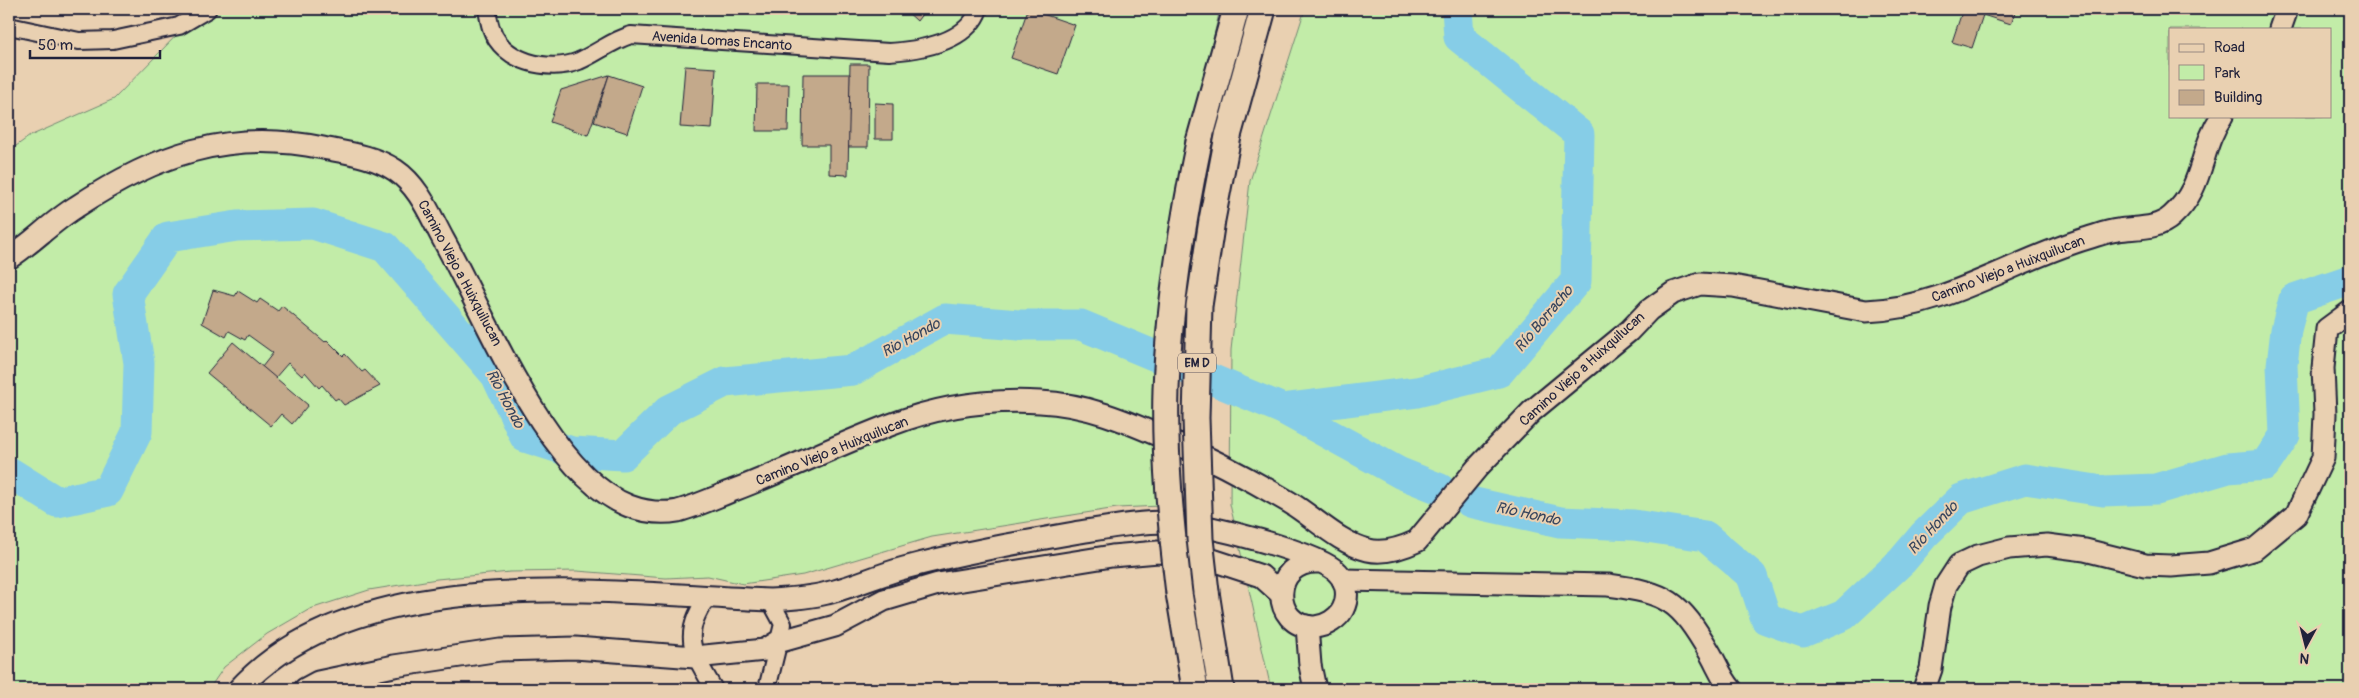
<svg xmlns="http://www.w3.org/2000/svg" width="2359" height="698" font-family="Pangolin,sans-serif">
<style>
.green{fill:#c2eca8;stroke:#728772;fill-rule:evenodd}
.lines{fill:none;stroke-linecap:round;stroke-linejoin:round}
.river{stroke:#86cde7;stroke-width:31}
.building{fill:#c3a98b;stroke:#22223b}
.minor-casing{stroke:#22223b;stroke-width:20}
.major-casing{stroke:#22223b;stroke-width:25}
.highway-casing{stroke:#22223b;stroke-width:29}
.minor{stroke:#e9d0b1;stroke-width:16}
.major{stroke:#e9d0b1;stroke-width:21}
.highway{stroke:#e9d0b1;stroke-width:25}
.highway-bridge-casing{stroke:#22223b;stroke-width:29;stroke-linecap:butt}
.highway-bridge{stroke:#e9d0b1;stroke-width:25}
.labels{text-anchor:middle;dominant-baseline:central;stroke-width:4;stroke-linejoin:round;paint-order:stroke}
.shield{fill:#e9d0b1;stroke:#5e565e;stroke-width:1}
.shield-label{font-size:12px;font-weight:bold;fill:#22223b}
.street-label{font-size:14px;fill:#22223b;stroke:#e9d0b1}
.water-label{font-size:15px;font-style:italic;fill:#36445d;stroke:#e9d0b1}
</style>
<rect width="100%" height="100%" fill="#e9d0b1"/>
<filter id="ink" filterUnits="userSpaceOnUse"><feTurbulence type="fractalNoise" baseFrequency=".02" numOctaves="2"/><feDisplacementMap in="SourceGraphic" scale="10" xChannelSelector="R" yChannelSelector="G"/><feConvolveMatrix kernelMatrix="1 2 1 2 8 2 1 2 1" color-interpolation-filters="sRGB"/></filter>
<g filter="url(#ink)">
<g class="green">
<polygon points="202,9 1220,9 1205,75 1161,506 1117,508 932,537 803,575 743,584 708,576 666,578 577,571 510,572 437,579 369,590 310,609 267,634 224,667 209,689 9,689 9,151 30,136 114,99"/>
<path d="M1305 9H2350V689H1271L1230 504 1231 350 1250 181ZM2170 29H2330V116H2170Z"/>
</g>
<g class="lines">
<g class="river">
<polyline points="1283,409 1417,392 1499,372 1576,281 1579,134 1459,37 1457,9"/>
<polyline points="9,472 57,502 108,491 137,432 139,363 128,294 168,237 237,226 313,224 385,247 496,375 525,437 572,452 623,455 669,410 725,382 853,370 945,319 1019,325 1081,325 1283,409 1400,473 1440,489"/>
<polyline points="1470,502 1560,522 1634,525 1705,536 1752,576 1766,619 1803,632 1844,615 1902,561 1924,535 1961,499 2025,479 2103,491 2156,489 2228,468 2265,465 2285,435 2282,365 2286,330 2294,299 2350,280"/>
</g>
</g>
<g class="building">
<polygon points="904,9 926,9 917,21"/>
<polygon points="1028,9 1075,25 1058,74 1011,58"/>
<polygon points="1963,9 1983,15 1972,48 1952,42"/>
<polygon points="1964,9 2016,9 2011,24"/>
<polygon points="850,64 869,64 868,147 848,147"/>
<polygon points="685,66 716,68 712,129 680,127"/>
<polygon points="803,74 850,74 848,175 829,174 829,145 802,145"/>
<polygon points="609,75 588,135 550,122 561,90"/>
<polygon points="609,75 642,86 627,133 594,122"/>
<polygon points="757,84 789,84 788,131 756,131"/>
<polygon points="875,103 893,104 893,139 875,139"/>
<polygon points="213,290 235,296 238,291 257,303 260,299 278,311 282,306 325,342 327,340 343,356 345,354 362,372 365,370 380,386 344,405 338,398 335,400 322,385 319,388 305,372 302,376 288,363 275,378 262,367 273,353 248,335 245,340 229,331 226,337 202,323"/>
<polygon points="233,342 308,405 292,424 281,414 271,426 207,373"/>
</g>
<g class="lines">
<g class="minor-casing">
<g id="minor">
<path d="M487 9C488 15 489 22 491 28 502 62 549 73 579 61 597 53 613 40 631 35L889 52C920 50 967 43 979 9"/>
<polyline points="9,26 79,41 113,40 179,26 208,9"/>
<path d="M707 598C680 636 693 653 714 689"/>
<polyline points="767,689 783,624 770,600"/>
</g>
</g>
<g class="major-casing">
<g id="major">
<polyline points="2280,29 2287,9"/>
<path d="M9 258C32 243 52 222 76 207 155 155 228 128 323 148 348 153 374 156 395 170 419 186 430 215 443 239 485 314 547 474 629 506 645 512 661 514 678 511 697 506 716 497 734 490 787 470 837 445 890 425 937 407 990 399 1040 402 1086 404 1126 421 1169 440 1210 458 1250 479 1289 502 1314 517 1339 543 1368 550 1385 554 1402 548 1417 541L1477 468 1532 411 1629 331 1649 310 1673 293 1700 284 1733 286 1866 311C1946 308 2013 260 2088 238 2098 235 2108 231 2118 230 2136 227 2157 230 2172 216 2206 185 2198 151 2222 116"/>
<path d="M1343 580 1608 585C1668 593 1679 600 1710 653 1717 665 1722 679 1731 689"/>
<polyline points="1307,626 1310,665 1315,689"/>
<path d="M239 689C357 559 612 593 770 600 789 599 808 598 827 593 853 587 878 575 904 568 960 553 1017 543 1074 533 1106 528 1141 521 1174 522 1202 523 1321 553 1338 573 1347 582 1349 597 1343 609 1338 619 1326 626 1315 627 1270 628 1270 559 1319 562"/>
<polyline points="305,689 318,682 394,666 500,650 575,648 695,657 765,650 778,642 835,626 884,600 938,584 1112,556 1158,552 1191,553 1261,576 1281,594"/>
<polyline points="1924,689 1931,669 1940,606 1946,585 1959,565 1978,556 2009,548 2047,545 2085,550 2145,565 2171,566 2209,563 2255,549 2296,515 2323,458 2325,414 2323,368 2327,329 2350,312"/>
</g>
</g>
<g class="highway-casing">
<g id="highway">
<polyline points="1228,136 1263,9"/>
<polyline points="1199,142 1236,9"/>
<polyline points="1206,592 1221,689"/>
<polyline points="1179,593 1195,689"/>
</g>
</g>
<use href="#minor" class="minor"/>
<use href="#major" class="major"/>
<use href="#highway" class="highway"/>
<g class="highway-bridge-casing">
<g id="highway-bridge">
<polyline points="1206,592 1200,539 1196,418 1199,306 1212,220 1228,136"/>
<path d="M1179 593C1171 526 1164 457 1166 389 1169 306 1182 224 1199 142"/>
</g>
</g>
<use href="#highway-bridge" class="highway-bridge"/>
</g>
</g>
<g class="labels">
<rect class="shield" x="1178" y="353.5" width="38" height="19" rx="4"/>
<g class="shield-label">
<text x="1197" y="363">EM D</text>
</g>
<g class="street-label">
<text transform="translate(722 41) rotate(4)">Avenida Lomas Encanto</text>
<text transform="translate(2008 269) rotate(-21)">Camino Viejo a Huixquilucan</text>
<text transform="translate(460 273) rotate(62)">Camino Viejo a Huixquilucan</text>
<text transform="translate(1582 369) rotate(-42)">Camino Viejo a Huixquilucan</text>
<text transform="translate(832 451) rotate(-22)">Camino Viejo a Huixquilucan</text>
</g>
<g class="water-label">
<text transform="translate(1544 319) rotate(-50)">Río Borracho</text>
<text transform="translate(911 338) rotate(-29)">Rio Hondo</text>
<text transform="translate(505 399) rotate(62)">Rio Hondo</text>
<text transform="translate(1528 514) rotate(12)">Río Hondo</text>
<text transform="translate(1933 528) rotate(-47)">Río Hondo</text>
</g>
</g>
<rect width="2359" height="698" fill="none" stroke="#e9d0b1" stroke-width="30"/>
<rect x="15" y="15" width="2329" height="668" fill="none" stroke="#22223b" stroke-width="2" filter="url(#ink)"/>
<rect x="2169" y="28" width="162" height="90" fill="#e9d0b1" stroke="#998a82"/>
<rect x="2179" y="44" width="25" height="8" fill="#e9d0b1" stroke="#998a82"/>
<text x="2214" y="52" font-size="15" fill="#22223b">Road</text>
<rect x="2179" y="65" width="25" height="15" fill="#c2eca8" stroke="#998a82"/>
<text x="2214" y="78" font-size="15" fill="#22223b">Park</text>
<rect x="2179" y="90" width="25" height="15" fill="#c3a98b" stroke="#998a82"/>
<text x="2214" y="102" font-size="15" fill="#22223b">Building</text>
<g transform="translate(2306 646) rotate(187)" stroke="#e9d0b1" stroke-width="4" paint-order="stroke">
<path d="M0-4L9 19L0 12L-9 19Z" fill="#22223b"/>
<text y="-8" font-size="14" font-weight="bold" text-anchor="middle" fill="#22223b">N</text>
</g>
<path d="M30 50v8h130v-8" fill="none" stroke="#22223b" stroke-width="2.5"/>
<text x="38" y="50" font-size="15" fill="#22223b" stroke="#e9d0b1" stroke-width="4" paint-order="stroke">50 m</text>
</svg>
